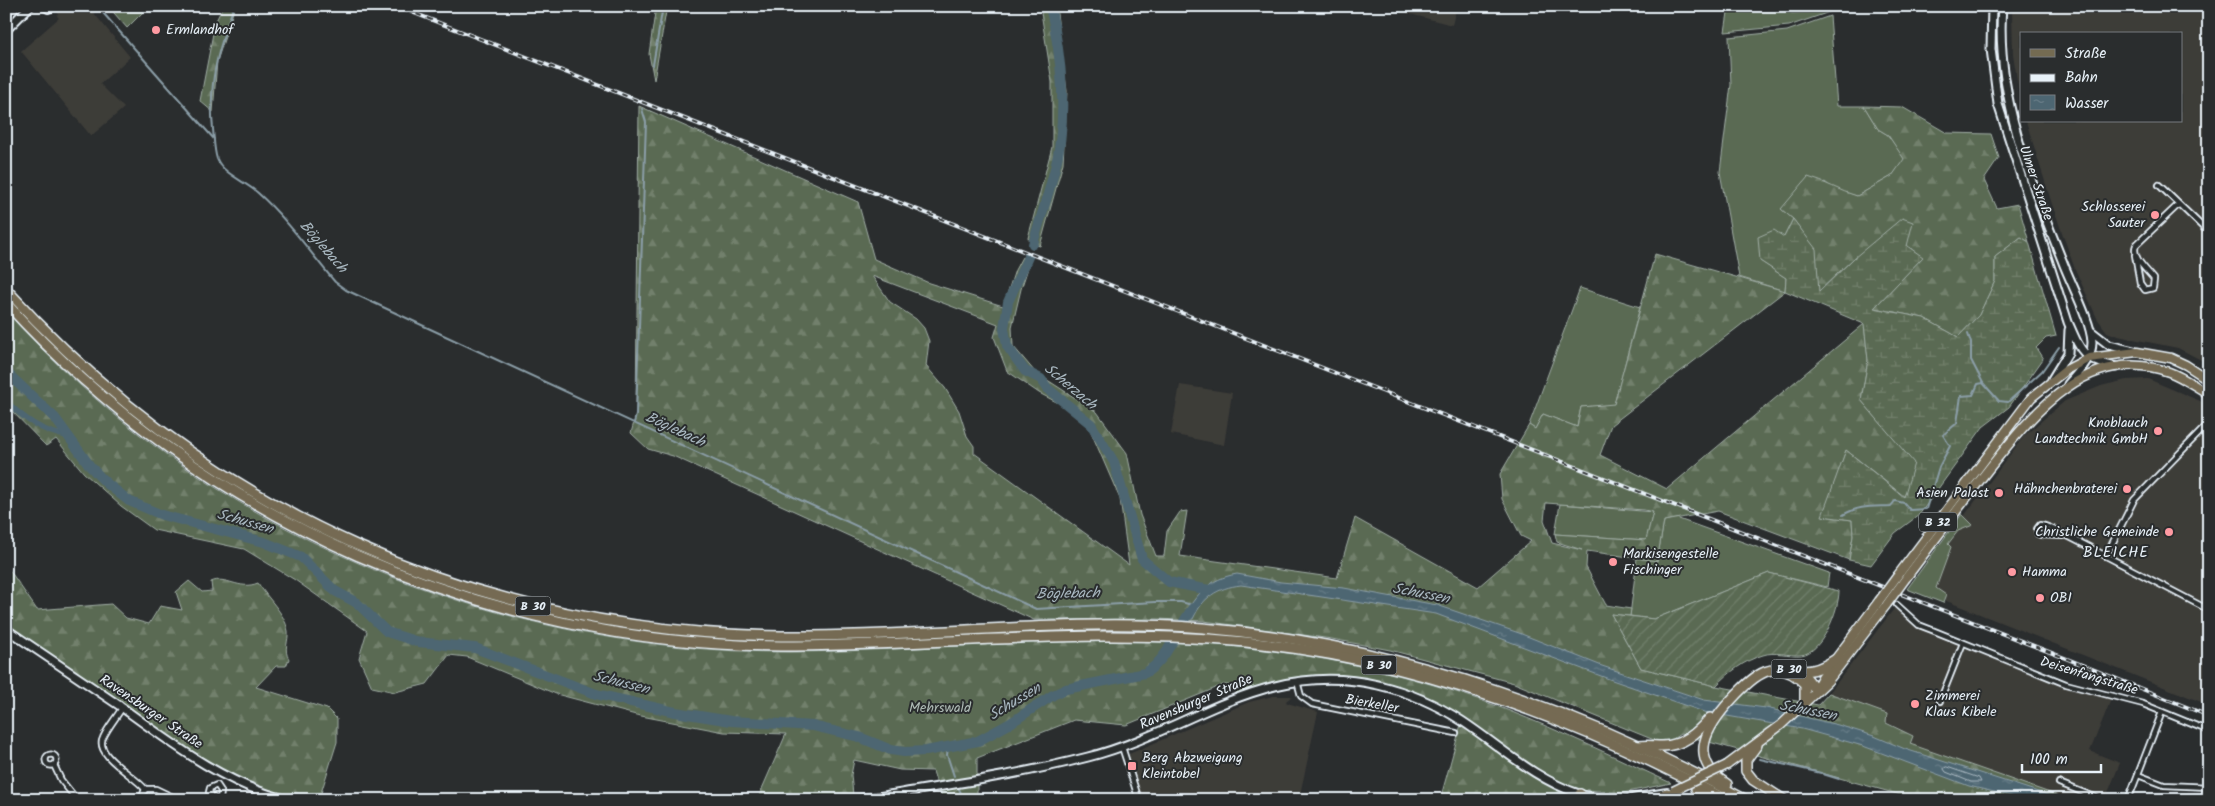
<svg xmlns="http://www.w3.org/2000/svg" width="2215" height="806" font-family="Kalam,sans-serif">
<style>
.built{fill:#3e3d39}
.grass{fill:#5a6a53;stroke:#a1aea6}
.forest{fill:url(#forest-firs);stroke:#a1aea6;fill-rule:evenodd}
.wetland{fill:url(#wetland-marsh);stroke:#a1aea6}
.garden{fill:url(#garden-furrows);stroke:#a1aea6}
.water{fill:url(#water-ripples);stroke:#8b9ea8}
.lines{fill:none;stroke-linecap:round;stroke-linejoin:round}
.shore{stroke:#aab9c2;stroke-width:1}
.stream{stroke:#8b9ea8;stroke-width:2}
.canal{stroke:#4d6672;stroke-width:5.5}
.river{stroke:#4d6672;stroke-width:10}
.street-casing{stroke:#e8f1f8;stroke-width:8}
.secondary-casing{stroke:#e8f1f8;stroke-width:11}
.primary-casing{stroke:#e8f1f8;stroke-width:11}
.highway-casing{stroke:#e8f1f8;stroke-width:12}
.street{stroke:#2a2d2e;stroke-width:4.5}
.secondary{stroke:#2a2d2e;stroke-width:7}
.primary{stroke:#746b52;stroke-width:8}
.highway{stroke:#746b52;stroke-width:9}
.rail-casing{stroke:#e8f1f8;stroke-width:4}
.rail{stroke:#2a2d2e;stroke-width:2;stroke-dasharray:5.5;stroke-linecap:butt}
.primary-bridge-casing{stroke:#e8f1f8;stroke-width:11;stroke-linecap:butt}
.primary-bridge{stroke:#746b52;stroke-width:8}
.poi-dot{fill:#ff9aa2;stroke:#2a2d2e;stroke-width:2}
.labels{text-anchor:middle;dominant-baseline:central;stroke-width:4;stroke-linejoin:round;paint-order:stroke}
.shield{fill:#2a2d2e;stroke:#afb6bb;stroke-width:1}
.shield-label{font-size:12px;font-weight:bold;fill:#e8f1f8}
.poi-label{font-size:14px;fill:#e8f1f8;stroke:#2a2d2e;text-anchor:start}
.street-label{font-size:14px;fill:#e8f1f8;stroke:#2a2d2e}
.park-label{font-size:14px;fill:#afbbb6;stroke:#2a2d2e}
.water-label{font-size:15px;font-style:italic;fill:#aab9c2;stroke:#2a2d2e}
.neighbourhood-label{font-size:15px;letter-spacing:1px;fill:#e8f1f8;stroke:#2a2d2e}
</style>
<defs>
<pattern id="forest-firs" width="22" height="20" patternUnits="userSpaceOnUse" patternTransform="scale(1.25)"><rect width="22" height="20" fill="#5a6a53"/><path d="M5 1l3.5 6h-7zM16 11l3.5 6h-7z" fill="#72806c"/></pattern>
<pattern id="wetland-marsh" width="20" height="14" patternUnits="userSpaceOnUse" patternTransform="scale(1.25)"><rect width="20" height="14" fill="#5a6a53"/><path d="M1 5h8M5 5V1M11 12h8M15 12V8" fill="none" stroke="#72806c"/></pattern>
<pattern id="garden-furrows" width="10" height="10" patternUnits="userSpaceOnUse" patternTransform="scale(1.25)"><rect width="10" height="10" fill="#5a6a53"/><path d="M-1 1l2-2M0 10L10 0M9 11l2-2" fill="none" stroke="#72806c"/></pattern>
<pattern id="water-ripples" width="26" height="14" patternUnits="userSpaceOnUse" patternTransform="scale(1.25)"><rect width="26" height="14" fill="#4d6672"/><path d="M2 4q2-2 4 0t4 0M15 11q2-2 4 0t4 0" fill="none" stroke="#677c87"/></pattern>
</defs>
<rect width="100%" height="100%" fill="#2a2d2e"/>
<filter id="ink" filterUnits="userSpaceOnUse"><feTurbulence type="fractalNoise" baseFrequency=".02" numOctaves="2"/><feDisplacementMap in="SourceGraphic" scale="10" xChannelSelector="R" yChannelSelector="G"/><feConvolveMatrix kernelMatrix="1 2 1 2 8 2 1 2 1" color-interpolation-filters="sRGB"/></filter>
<g filter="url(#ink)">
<g class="built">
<polygon points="63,6 88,6 130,57 100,84 124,108 91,136 21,51 59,18 57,16 59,10"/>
<polygon points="1380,6 1457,6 1452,25"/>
<polygon points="2012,6 2206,6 2209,9 2209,364 2178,348 2118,336 2107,332 2097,318 2075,269 2052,204 2026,121 2181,121 2181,34 2021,34 2021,104 2013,54"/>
<polygon points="2148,379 2200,401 2209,407 2209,705 1929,594 1953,531 2024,436 2065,401 2101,386 2126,380"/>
<polygon points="1180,385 1232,393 1224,445 1171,434"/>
<polygon points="1897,605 1919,625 2066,684 2112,697 2090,751 2120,763 2105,800 2070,800 1909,744 1913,736 1829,693"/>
<polygon points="1273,696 1292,696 1286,701 1287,703 1318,712 1299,799 1139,800 1128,765 1129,754 1249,702"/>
</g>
<g class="grass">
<polygon points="108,6 149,6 127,28"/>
<polygon points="1729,6 1769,6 1792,13 1809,12 1812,6 1839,6 1838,9 1789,26 1725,32"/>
<polygon points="1830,16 1837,106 1864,106 1878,129 1888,135 1905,159 1892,176 1857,196 1836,191 1825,182 1781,209 1793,219 1784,237 1760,261 1786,278 1785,291 1739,277 1720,172 1731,85 1729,37 1787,31"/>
<polygon points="1580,288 1640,307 1614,405 1581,407 1577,427 1543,414 1535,429 1529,425"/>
<polygon points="1560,504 1653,512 1646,540 1555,534"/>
<polygon points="1962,514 1973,525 1958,531 1948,544 1951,547 1936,588 1946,595 1943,603 1907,589"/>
<polygon points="1676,518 1829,573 1827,587 1769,573 1654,619 1630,616 1637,558 1657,561 1664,521"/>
</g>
<g class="forest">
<polygon points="223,6 235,6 217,61 213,112 200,101 215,23"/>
<polygon points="656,6 667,6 654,80 649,54"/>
<polygon points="1040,6 1056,6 1067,91 1063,163 1040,246 1033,244 1028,238 1052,147 1052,82"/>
<path d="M639 106 858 202 874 259 929 283 1003 306 1015 270 1022 257 1030 262 1021 289 1012 327 1013 346 1035 372 1097 412 1127 453 1140 515 1156 556H1164L1167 531 1180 512 1187 511 1180 556 1337 578 1355 518 1478 587 1531 541 1521 536 1502 499 1500 474 1529 425 1535 429 1543 414 1577 427 1581 407 1614 404 1655 254 1785 291 1611 425 1600 455 1667 489 1864 324 1868 360 1861 400 1915 463 1905 497 1846 450 1823 516 1852 520 1853 536 1849 560 1718 511 1664 521 1657 561 1587 551 1586 567 1606 605 1631 609 1630 616 1611 614 1641 668 1716 686 1818 705 1829 693 1887 714 1886 723 1913 736 1910 744 2070 800H1919L1680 734 1670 741 1659 742 1514 683 1390 650 1332 639 1204 621 1157 619 1034 620 673 456 648 449 631 433 636 415ZM872 276 998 324 994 337 1007 371 1039 393 1070 409 1088 425 1120 499 1129 565 974 453V446L967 436 959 411 945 388 926 366 929 341 924 328 916 319 890 302ZM1546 503 1644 510 1653 512 1646 540 1555 534 1557 542 1582 550 1552 543 1544 520Z"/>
<path d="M1864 106 1902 107 1947 133 1991 134 1999 158 1984 180 1997 208 2018 204 2029 242 2021 237 1995 257V281L1979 315 1958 337 1924 318 1874 308 1922 258 1907 245 1854 258 1818 292 1815 249 1793 219 1781 209 1808 177C1826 182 1839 191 1857 196L1892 176 1904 159 1888 135 1878 129Z"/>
<path d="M6 311C203 531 496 653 789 652 947 651 1106 629 1264 650 1346 660 1430 680 1507 710 1563 732 1617 758 1671 783L1623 793 1587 790 1582 800H1440L1462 721 1397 690 1318 679 1239 696 1229 685H1223L1126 725 1074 720 977 758V796L979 800H945L939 791 933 771 900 770 854 760 851 775 853 795 758 798 786 734 724 732 636 715 556 694 467 657 449 655 427 684 395 692 372 687 359 658 367 631 295 580 244 549 154 530 121 506 84 473 56 439 46 446 6 405Z"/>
<path d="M6 565 37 610 111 604 126 618 149 624 160 606 182 610 176 592 189 581 202 592 212 591 211 582C226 575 239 591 258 583 267 598 285 613 288 631 289 641 283 650 289 659L286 666H276L256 687 327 709 337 719V742L321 793 281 798 214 769 6 629Z"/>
</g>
<polygon class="wetland" points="1902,218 1913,222 1907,246 1923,257 1874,308 1924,318 1958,337 1979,315 1995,281 1995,257 2021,237 2029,242 2056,336 2046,338 2036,348 2043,359 2009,407 1983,427 1919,515 1895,533 1871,565 1849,560 1853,536 1852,520 1822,516 1846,450 1904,497 1914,463 1861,400 1868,360 1864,324 1785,291 1786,278 1760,261 1758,237 1774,230 1784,237 1793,219 1816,249 1819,292 1854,258"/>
<path class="garden" d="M1769 573 1839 591C1839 610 1822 653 1801 655 1789 656 1774 651 1763 655 1743 661 1730 672 1716 686L1641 668 1611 614 1654 619Z"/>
<path class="water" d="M1237 574 1281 582 1344 588 1437 605 1519 633 1602 666 1704 700 1766 708 1838 725 1874 736 1905 749 2063 800H2028L1969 786 1863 746 1802 729 1704 712 1609 679 1436 614 1241 585C1217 588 1203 597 1193 619L1182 618C1197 594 1208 579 1237 574Z"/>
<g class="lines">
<polygon class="shore" points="1947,767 1979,778 1981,782 1971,782 1946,772 1944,769"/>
<g class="stream">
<polyline points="97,6 214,139"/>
<path d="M234 6C218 49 208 83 213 129 214 138 214 150 217 159 223 174 246 182 258 193 287 219 310 252 335 282L346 290 1036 609 1155 602H1181L1192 605"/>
<polyline points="653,65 663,6"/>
<polyline points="1968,334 1971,343 1971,360 1983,383"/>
<polyline points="634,423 636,415 646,122 642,109"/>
<path d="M1843 515C1859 505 1873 507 1891 506L1895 501 1904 503 1910 510 1926 509 1939 467 1950 446 1943 435 1957 423 1961 396 1973 395 1978 384 1983 383 1999 401 2008 402 2042 371 2059 347"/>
<polyline points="948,748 947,755 954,776"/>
<polyline points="1760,759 1821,773"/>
<polyline points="1823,774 1839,779"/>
<polyline points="959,789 964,800"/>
</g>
<path class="canal" d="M6 401C24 419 42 432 67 436"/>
<g class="river">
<path d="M1033 244C1041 215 1052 185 1058 155 1067 106 1061 54 1050 6"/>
<polyline points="1028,257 1008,302 1004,328 1007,346 1025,371 1041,379 1048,389 1091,424 1114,462 1142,559 1169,582 1209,590"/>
<path d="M6 372 55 418 90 466 105 482 129 501 162 515 264 542 301 557 335 591 357 603 387 632 418 642 475 648 596 694 675 712 731 721 813 726 859 737 891 750 904 752 926 751 978 741 1009 724 1053 695 1066 689 1145 673C1170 658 1176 629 1193 608"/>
</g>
<g class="street-casing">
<g id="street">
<polyline points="42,6 48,10 57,6"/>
<polyline points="2159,185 2209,233"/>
<path d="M2135 255 2140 283 2145 290 2153 288 2154 279C2146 269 2131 257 2136 245L2178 205"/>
<polyline points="2209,423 2134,500 2106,556 2209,610"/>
<path d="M2063 536 2041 535 2038 534 2037 529 2040 525C2048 524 2094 550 2106 556"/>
<polyline points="1897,605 1919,625 1932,630 2066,684 2143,704 2209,731"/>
<polyline points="1297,681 1301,696 1312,704 1456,733"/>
<polyline points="1940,701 1963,643"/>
<path d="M122 708C116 718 108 727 103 738 94 755 135 776 145 789"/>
<polyline points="1122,747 1139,800"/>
<circle cx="51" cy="760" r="5.5"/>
<polyline points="54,765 61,780 77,800"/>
<polyline points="2138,775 2164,785 2209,787"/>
<polyline points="2059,783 2102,800"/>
<polyline points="145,789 156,789 179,800"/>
<polyline points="141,800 145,789"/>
<polyline points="215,800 209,792 210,788 217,785 221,791 220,800"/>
<polyline points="1907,800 1909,798 1915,800"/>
<polyline points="2128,800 2162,712"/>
</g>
</g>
<g class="secondary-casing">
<g id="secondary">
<path d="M1992 6 1991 49 1998 104 2068 322C2081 352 2083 360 2116 367"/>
<path d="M2002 6C1995 94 2030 180 2062 260 2070 282 2091 321 2092 342 2092 360 2079 371 2068 384"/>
<polyline points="6,30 30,6"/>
<polyline points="2091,331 2109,345 2134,351"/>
<polyline points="2052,379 2068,353 2069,330"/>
<path d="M6 629C44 655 82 680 120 706 171 743 227 786 289 800"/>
<path d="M849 800 877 797C947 785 1019 775 1088 757 1190 731 1265 658 1378 685 1408 692 1436 704 1462 721 1500 746 1534 779 1579 794 1591 798 1605 798 1618 800"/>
<polyline points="1623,800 1664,793"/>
</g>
</g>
<g class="primary-casing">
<g id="primary">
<polyline points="1898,575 2031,398 2066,370 2089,358 2137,352 2171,358 2186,365 2209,380"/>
<path d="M1906 578C1934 541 1962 503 1991 466 2035 411 2089 344 2169 372 2183 377 2196 387 2209 394"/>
<polyline points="1816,688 1822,677 1879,601"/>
<polyline points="1727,765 1781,725 1828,681 1887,604"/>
</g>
</g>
<g class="highway-casing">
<g id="highway">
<path d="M6 289C209 513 479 632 781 636 921 638 1063 617 1203 628 1396 644 1576 708 1746 800"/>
<path d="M6 303C203 520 488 645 781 646 942 646 1102 625 1263 644 1426 663 1583 723 1727 800"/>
<path d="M1790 669C1810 673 1819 670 1836 659"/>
<polyline points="1802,672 1816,690"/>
<polyline points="1757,745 1746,760 1746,771 1753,780 1784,800"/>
<path d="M1638 746C1646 745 1654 746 1662 746 1683 746 1697 733 1710 718"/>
<path d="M1727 784C1686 759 1707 726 1732 699 1753 676 1776 654 1805 684V702"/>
<polyline points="1696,789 1709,800"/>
<polyline points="1580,794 1588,800"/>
<polyline points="1655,800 1667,793"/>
</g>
</g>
<use href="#street" class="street"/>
<use href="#secondary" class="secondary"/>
<use href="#primary" class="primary"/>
<use href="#highway" class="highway"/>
<g class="rail-casing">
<polyline id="rail" points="396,6 2070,660 2209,716"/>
</g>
<use href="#rail" class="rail"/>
<g class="primary-bridge-casing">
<g id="primary-bridge">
<polyline points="1879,601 1898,575"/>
<polyline points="1887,604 1906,578"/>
<polyline points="1673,791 1727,765"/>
</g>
</g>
<use href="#primary-bridge" class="primary-bridge"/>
</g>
</g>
<g class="poi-dot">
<circle cx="156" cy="30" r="5"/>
<circle cx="2155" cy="215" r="5"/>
<circle cx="2158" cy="431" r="5"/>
<circle cx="2127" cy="489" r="5"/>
<circle cx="1999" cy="493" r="5"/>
<circle cx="2169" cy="532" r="5"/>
<circle cx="1613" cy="562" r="5"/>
<circle cx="2012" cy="572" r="5"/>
<circle cx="2040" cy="598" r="5"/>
<circle cx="1915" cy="704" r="5"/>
<rect x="1127" y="761" width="10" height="10" rx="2.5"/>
</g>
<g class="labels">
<g class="shield">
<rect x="1919" y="512.5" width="38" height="19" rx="4"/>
<rect x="515.5" y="596.5" width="35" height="19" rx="4"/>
<rect x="1361.5" y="655.5" width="35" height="19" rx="4"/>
<rect x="1771.5" y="659.5" width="35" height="19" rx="4"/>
</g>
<g class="shield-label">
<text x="1938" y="522">B 32</text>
<text x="533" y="606">B 30</text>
<text x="1379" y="665">B 30</text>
<text x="1789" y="669">B 30</text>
</g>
<g class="poi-label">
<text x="166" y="30">Ermlandhof</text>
<text x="2145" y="207" text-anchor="end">Schlosserei<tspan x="2145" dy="16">Sauter</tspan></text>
<text x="2148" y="423" text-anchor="end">Knoblauch<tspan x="2148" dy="16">Landtechnik GmbH</tspan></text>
<text x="2117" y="489" text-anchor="end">Hähnchenbraterei</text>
<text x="1989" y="493" text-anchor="end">Asien Palast</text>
<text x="2159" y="532" text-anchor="end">Christliche Gemeinde</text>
<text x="1623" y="554">Markisengestelle<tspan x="1623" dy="16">Fischinger</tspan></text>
<text x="2022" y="572">Hamma</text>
<text x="2050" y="598">OBI</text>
<text x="1925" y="696">Zimmerei<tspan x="1925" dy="16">Klaus Kibele</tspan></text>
<text x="1142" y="758">Berg Abzweigung<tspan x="1142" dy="16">Kleintobel</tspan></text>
</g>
<g class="street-label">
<text transform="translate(2036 183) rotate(71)">Ulmer Straße</text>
<text transform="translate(2089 676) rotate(17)">Deisenfangstraße</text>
<text transform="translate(1196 702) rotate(-23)">Ravensburger Straße</text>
<text transform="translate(1372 704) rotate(10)">Bierkeller</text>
<text transform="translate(151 712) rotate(34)">Ravensburger Straße</text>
</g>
<g class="park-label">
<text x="940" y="708">Mehrswald</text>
</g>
<g class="water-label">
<text transform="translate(323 247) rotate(49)">Böglebach</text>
<text transform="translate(1070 387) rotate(40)">Scherzach</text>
<text transform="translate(675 430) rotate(25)">Böglebach</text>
<text transform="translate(245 522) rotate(16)">Schussen</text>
<text transform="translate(1068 594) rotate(-1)">Böglebach</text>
<text transform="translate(1421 594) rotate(11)">Schussen</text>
<text transform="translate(621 683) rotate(14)">Schussen</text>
<text transform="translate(1015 702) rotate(-31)">Schussen</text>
<text transform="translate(1808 711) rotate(11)">Schussen</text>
</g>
<g class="neighbourhood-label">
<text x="2116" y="553">BLEICHE</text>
</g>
</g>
<rect width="2215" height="806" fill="none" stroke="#2a2d2e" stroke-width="25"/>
<rect x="12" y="12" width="2190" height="781" fill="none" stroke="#e8f1f8" stroke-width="2" filter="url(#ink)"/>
<rect x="2020" y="32" width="162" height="90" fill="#2a2d2e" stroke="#767b7f"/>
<rect x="2030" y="49" width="25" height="8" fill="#746b52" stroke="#767b7f"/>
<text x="2065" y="58" font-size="15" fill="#e8f1f8">Straße</text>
<rect x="2030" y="74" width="25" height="8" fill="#e8f1f8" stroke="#767b7f"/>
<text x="2065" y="82" font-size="15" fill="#e8f1f8">Bahn</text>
<rect x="2030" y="95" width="25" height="15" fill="url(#water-ripples)" stroke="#767b7f"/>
<text x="2065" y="108" font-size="15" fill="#e8f1f8">Wasser</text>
<path d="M2022 764v8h79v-8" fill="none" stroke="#e8f1f8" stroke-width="2.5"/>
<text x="2030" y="764" font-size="15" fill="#e8f1f8" stroke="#2a2d2e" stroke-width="4" paint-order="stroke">100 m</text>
</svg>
